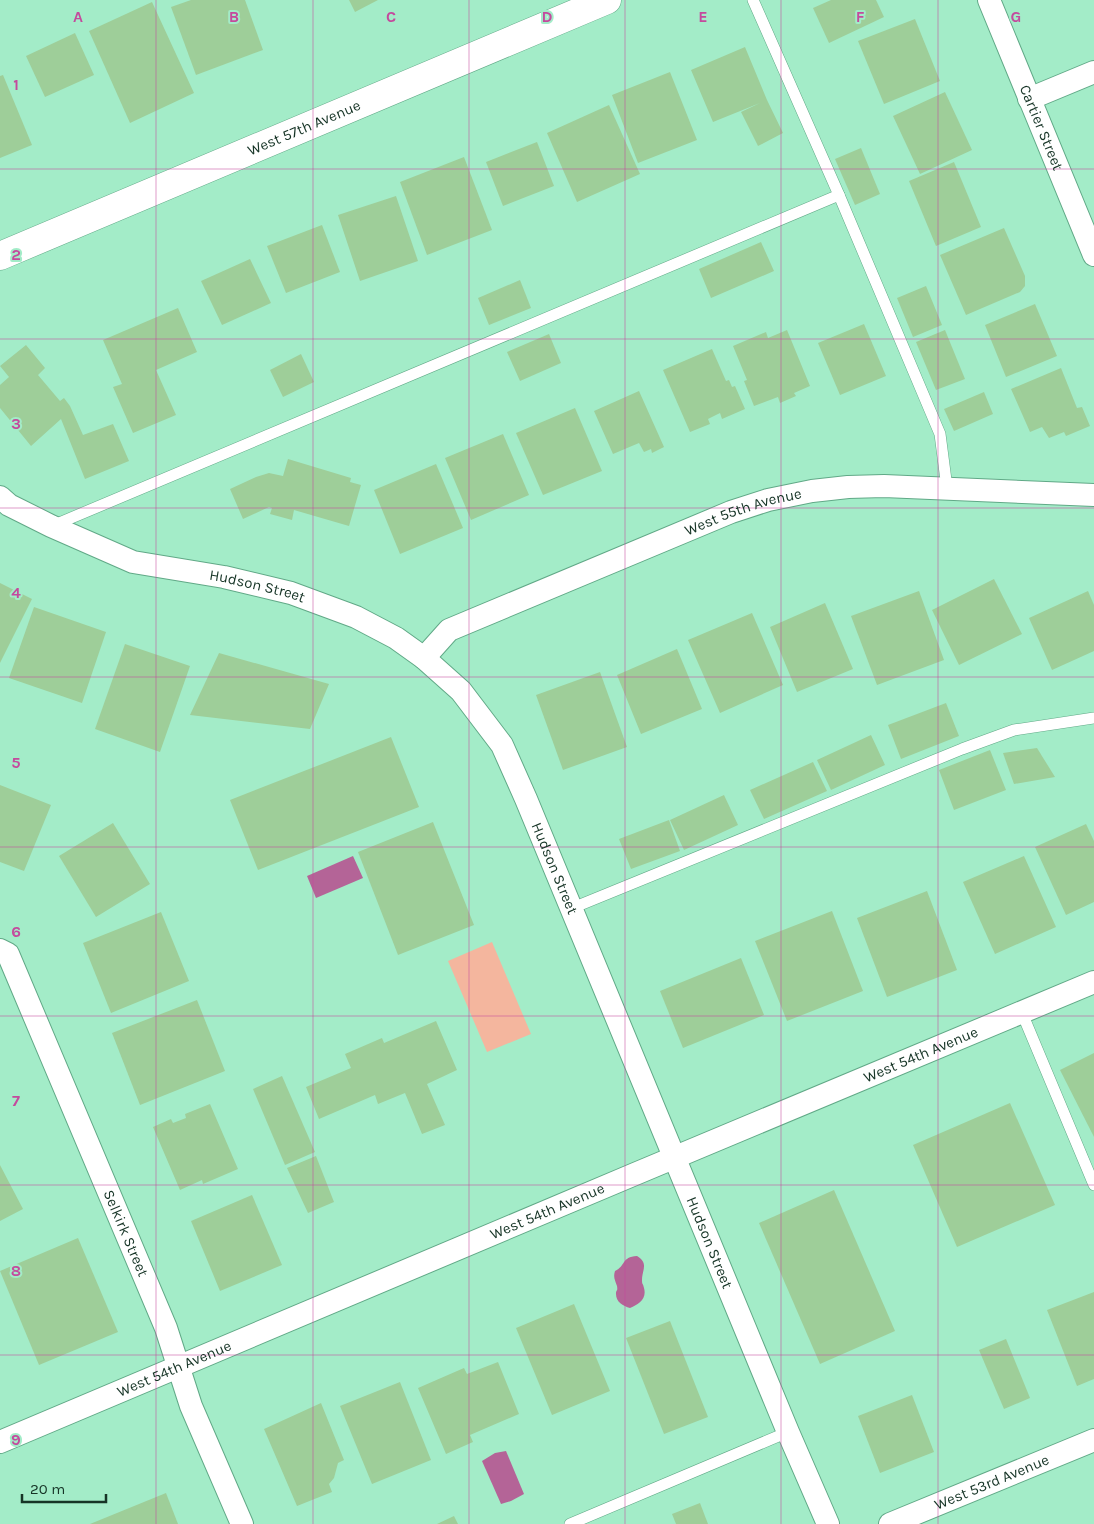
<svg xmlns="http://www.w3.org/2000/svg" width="1094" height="1524" font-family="Karla,sans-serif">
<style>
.green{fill:#f4b69e}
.water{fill:#b46497}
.building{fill:#9ece99}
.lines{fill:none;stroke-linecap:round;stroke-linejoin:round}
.lane-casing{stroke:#61a987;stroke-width:12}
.street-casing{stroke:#61a987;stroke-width:24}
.secondary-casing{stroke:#61a987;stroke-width:29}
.lane{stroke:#fff;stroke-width:11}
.street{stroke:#fff;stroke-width:22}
.secondary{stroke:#fff;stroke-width:28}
.grid{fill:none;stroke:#c44a9d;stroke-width:1;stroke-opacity:0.55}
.labels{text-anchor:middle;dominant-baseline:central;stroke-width:4;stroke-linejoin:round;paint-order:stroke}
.street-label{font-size:15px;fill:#163426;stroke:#a3ecc8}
.grid-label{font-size:16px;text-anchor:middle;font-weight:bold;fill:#c44a9d;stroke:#a3ecc8;stroke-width:4;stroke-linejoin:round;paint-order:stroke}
</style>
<rect width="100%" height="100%" fill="#a3ecc8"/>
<polygon class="green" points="492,942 531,1034 487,1052 448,961"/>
<g class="water">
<polygon points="353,856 363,878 316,898 307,876"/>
<path d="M637 1256C649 1263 642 1270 642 1280 642 1285 643 1283 644 1288 647 1299 639 1304 630 1308 623 1306 616 1302 616 1294 616 1289 618 1292 617 1286 615 1280 613 1277 615 1271 626 1266 621 1257 637 1256Z"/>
<polygon points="506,1451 524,1494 511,1501 501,1504 482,1461 495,1453"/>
</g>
<g class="building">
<polygon points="191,0 245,0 263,50 196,75 171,7"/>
<polygon points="349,0 378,0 355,12"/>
<polygon points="831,0 876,0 884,17 829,43 813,8"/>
<polygon points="152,2 194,93 130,123 89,31"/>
<polygon points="915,19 940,81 884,104 858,41"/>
<polygon points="75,33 94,75 45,97 26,56"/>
<polygon points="745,47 767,100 783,133 758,146 741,112 760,103 713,122 691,70"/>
<polygon points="670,72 697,140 638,163 612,95"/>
<polygon points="3,75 32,145 0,158 0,76"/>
<polygon points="945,92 972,150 920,174 893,116"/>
<polygon points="609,105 640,174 577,202 547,133"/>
<polygon points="537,142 554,186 503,206 486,162"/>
<polygon points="861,148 880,194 855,205 835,159"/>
<polygon points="464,157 492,230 427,255 400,182"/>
<polygon points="954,162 981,227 936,246 909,181"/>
<polygon points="396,196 418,261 360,281 338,215"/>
<polygon points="322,225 340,272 286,293 267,246"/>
<polygon points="1004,228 1025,276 1025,286 1020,292 966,315 940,255"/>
<polygon points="761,242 774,271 711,298 699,269"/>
<polygon points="250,259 271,303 222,325 201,281"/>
<polygon points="520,280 531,308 489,325 478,298"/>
<polygon points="926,286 942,325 913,337 897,298"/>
<polygon points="1035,304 1057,356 1006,377 985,325"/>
<polygon points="178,308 197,352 156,370 176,415 133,433 113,387 122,384 103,340"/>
<polygon points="864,324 886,376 840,395 818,343"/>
<polygon points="787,330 810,386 794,393 796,396 780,403 778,397 754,406 744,381 747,380 733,346 766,332 768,338"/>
<polygon points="945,330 965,379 936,390 916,342"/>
<polygon points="549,334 561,363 520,381 507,352"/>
<polygon points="26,345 45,368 38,375 60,401 64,398 70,406 83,435 113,424 129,461 85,479 61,419 31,446 0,408 0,385 9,377 0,366"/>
<polygon points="712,349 726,381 729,380 732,387 735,386 745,409 722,419 720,413 708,419 710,424 690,432 663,370"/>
<polygon points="301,354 314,382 283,397 270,370"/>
<polygon points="1061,368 1077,408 1082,407 1090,426 1066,436 1064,432 1049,438 1042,427 1030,432 1011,389"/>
<polygon points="639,391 664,447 652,453 651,449 644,452 639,443 613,454 594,411"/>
<polygon points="984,392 993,414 954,431 944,409"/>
<polygon points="575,408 602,471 543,495 516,433"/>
<polygon points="503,434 529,495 471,520 445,458"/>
<polygon points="288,459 351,478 350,482 361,485 349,526 294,510 292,520 270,514 272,508 269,507 243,519 230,489 256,477 269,473 283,476"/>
<polygon points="436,464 463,528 400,554 374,490"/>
<polygon points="994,579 1022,634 959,665 932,610"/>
<polygon points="0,583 32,599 0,663"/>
<polygon points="919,591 944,660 877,685 851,616"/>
<polygon points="1088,591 1094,605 1094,651 1052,670 1029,618"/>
<polygon points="825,603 853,669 797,692 770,627"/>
<polygon points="34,607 106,632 82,703 9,678"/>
<polygon points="752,613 783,685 720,713 688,640"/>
<polygon points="125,644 190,666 160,752 95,729"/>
<polygon points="677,649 702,709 641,734 617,675"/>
<polygon points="219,653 329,684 310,729 190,715"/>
<polygon points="600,672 627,747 563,770 536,695"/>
<polygon points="946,703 959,736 901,759 888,725"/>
<polygon points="871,735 885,765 831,790 817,760"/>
<polygon points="391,737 419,807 258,870 230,800"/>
<polygon points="1037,748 1055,777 1014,784 1003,753"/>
<polygon points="990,750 1006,790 954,810 939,770"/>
<polygon points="813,762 827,791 764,819 750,790"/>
<polygon points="0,785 51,805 24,871 0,862"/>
<polygon points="724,795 738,825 684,850 670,820"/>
<polygon points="669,820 680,851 631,869 619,839"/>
<polygon points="433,822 474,925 398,955 358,852"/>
<polygon points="113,823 150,884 96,917 59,856"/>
<polygon points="1086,824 1094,841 1094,902 1066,915 1035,847"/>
<polygon points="1024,856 1056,927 995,954 963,882"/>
<polygon points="927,891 957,970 887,997 857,918"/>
<polygon points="832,911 863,991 787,1021 755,941"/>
<polygon points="161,912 189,981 111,1013 83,943"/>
<polygon points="741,958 764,1015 683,1048 660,991"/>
<polygon points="197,1000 225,1071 140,1105 112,1033"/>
<polygon points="436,1021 457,1070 427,1084 445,1125 422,1134 405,1093 378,1104 375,1095 319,1119 306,1087 351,1068 345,1054 382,1038 384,1043"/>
<polygon points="1094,1053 1094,1137 1060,1070"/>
<polygon points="282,1076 315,1152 285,1165 253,1089"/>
<polygon points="1010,1103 1055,1205 957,1247 913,1145"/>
<polygon points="210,1104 238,1169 203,1184 202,1180 180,1190 153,1127 171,1119 173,1123 186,1118 185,1114"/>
<polygon points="316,1156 334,1202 308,1213 287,1168"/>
<polygon points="0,1165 23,1209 0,1221"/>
<polygon points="834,1190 895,1331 820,1364 759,1223"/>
<polygon points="252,1195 282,1265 220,1291 191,1221"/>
<polygon points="78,1238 118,1332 39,1365 0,1271"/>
<polygon points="1094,1292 1094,1379 1077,1386 1047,1310"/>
<polygon points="574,1304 610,1391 552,1415 516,1328"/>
<polygon points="670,1321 708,1417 664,1434 626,1338"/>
<polygon points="1006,1339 1030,1398 1004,1409 979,1350"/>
<polygon points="498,1362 519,1414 470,1435 473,1442 446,1454 418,1388 464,1368 467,1374"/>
<polygon points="400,1382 431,1460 372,1484 340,1406"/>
<polygon points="912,1395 934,1452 880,1473 858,1416"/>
<polygon points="321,1403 344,1460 338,1463 334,1478 329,1484 332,1492 297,1506 264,1429"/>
<polygon points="166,1493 178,1524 90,1524"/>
<polygon points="700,1503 708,1524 676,1524 672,1514"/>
<polygon points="454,1516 458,1524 437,1524"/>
</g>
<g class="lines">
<g class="lane-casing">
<g id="lane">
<polyline points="753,0 839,195 940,434 947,488"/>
<polyline points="52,526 839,195"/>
<polyline points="570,909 962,749 1014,730 1094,718"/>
<polyline points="1022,1013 1094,1185"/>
<polyline points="570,1524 788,1432"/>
</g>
</g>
<g class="street-casing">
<g id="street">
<path id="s1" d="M989 0 1094 255"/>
<polyline points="1029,99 1094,72"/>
<path id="s2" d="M0 497 9 505 51 526 133 562 224 577 291 593 356 617 396 638 424 658 461 691 502 745 526 799 788 1432 828 1524"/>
<path id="s3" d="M424 658 449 630 731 512 768 500 812 491 848 487 884 486 1094 495"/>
<path id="s4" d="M0 950 8 954 166 1328 191 1406 242 1524"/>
<path id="s5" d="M0 1442 635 1174 1094 982"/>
<path id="s6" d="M890 1524 1094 1440"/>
</g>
</g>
<g class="secondary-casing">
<g id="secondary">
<path id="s7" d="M0 256 607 0"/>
</g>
</g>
<use href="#lane" class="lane"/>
<use href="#street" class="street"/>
<use href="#secondary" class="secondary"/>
</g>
<path class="grid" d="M156 0V1524M313 0V1524M469 0V1524M625 0V1524M781 0V1524M938 0V1524M0 169H1094M0 339H1094M0 508H1094M0 677H1094M0 847H1094M0 1016H1094M0 1185H1094M0 1355H1094"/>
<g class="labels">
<g class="street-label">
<text stroke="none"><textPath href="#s7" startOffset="330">West 57th Avenue</textPath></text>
<text stroke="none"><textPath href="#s1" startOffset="138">Cartier Street</textPath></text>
<text stroke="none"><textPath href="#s3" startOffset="355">West 55th Avenue</textPath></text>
<text stroke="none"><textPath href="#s2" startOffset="275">Hudson Street</textPath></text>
<text stroke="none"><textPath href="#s2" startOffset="710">Hudson Street</textPath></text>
<text stroke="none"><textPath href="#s5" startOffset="999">West 54th Avenue</textPath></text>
<text stroke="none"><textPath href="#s5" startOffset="594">West 54th Avenue</textPath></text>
<text stroke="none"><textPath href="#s4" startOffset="312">Selkirk Street</textPath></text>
<text stroke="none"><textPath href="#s2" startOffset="1115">Hudson Street</textPath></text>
<text stroke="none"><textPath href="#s5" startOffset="189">West 54th Avenue</textPath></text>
<text stroke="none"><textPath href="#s6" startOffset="110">West 53rd Avenue</textPath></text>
</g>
</g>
<g class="grid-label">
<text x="78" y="22">A</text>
<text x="234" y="22">B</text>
<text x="391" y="22">C</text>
<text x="547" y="22">D</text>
<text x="703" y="22">E</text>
<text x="860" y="22">F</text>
<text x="1016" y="22">G</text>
<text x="16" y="90">1</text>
<text x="16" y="260">2</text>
<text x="16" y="429">3</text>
<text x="16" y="598">4</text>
<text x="16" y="768">5</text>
<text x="16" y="937">6</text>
<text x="16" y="1106">7</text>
<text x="16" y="1276">8</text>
<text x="16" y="1445">9</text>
</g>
<path d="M22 1494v8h84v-8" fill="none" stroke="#163426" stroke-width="2.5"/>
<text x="30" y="1494" font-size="15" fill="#163426" stroke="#a3ecc8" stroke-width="4" paint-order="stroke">20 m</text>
</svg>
